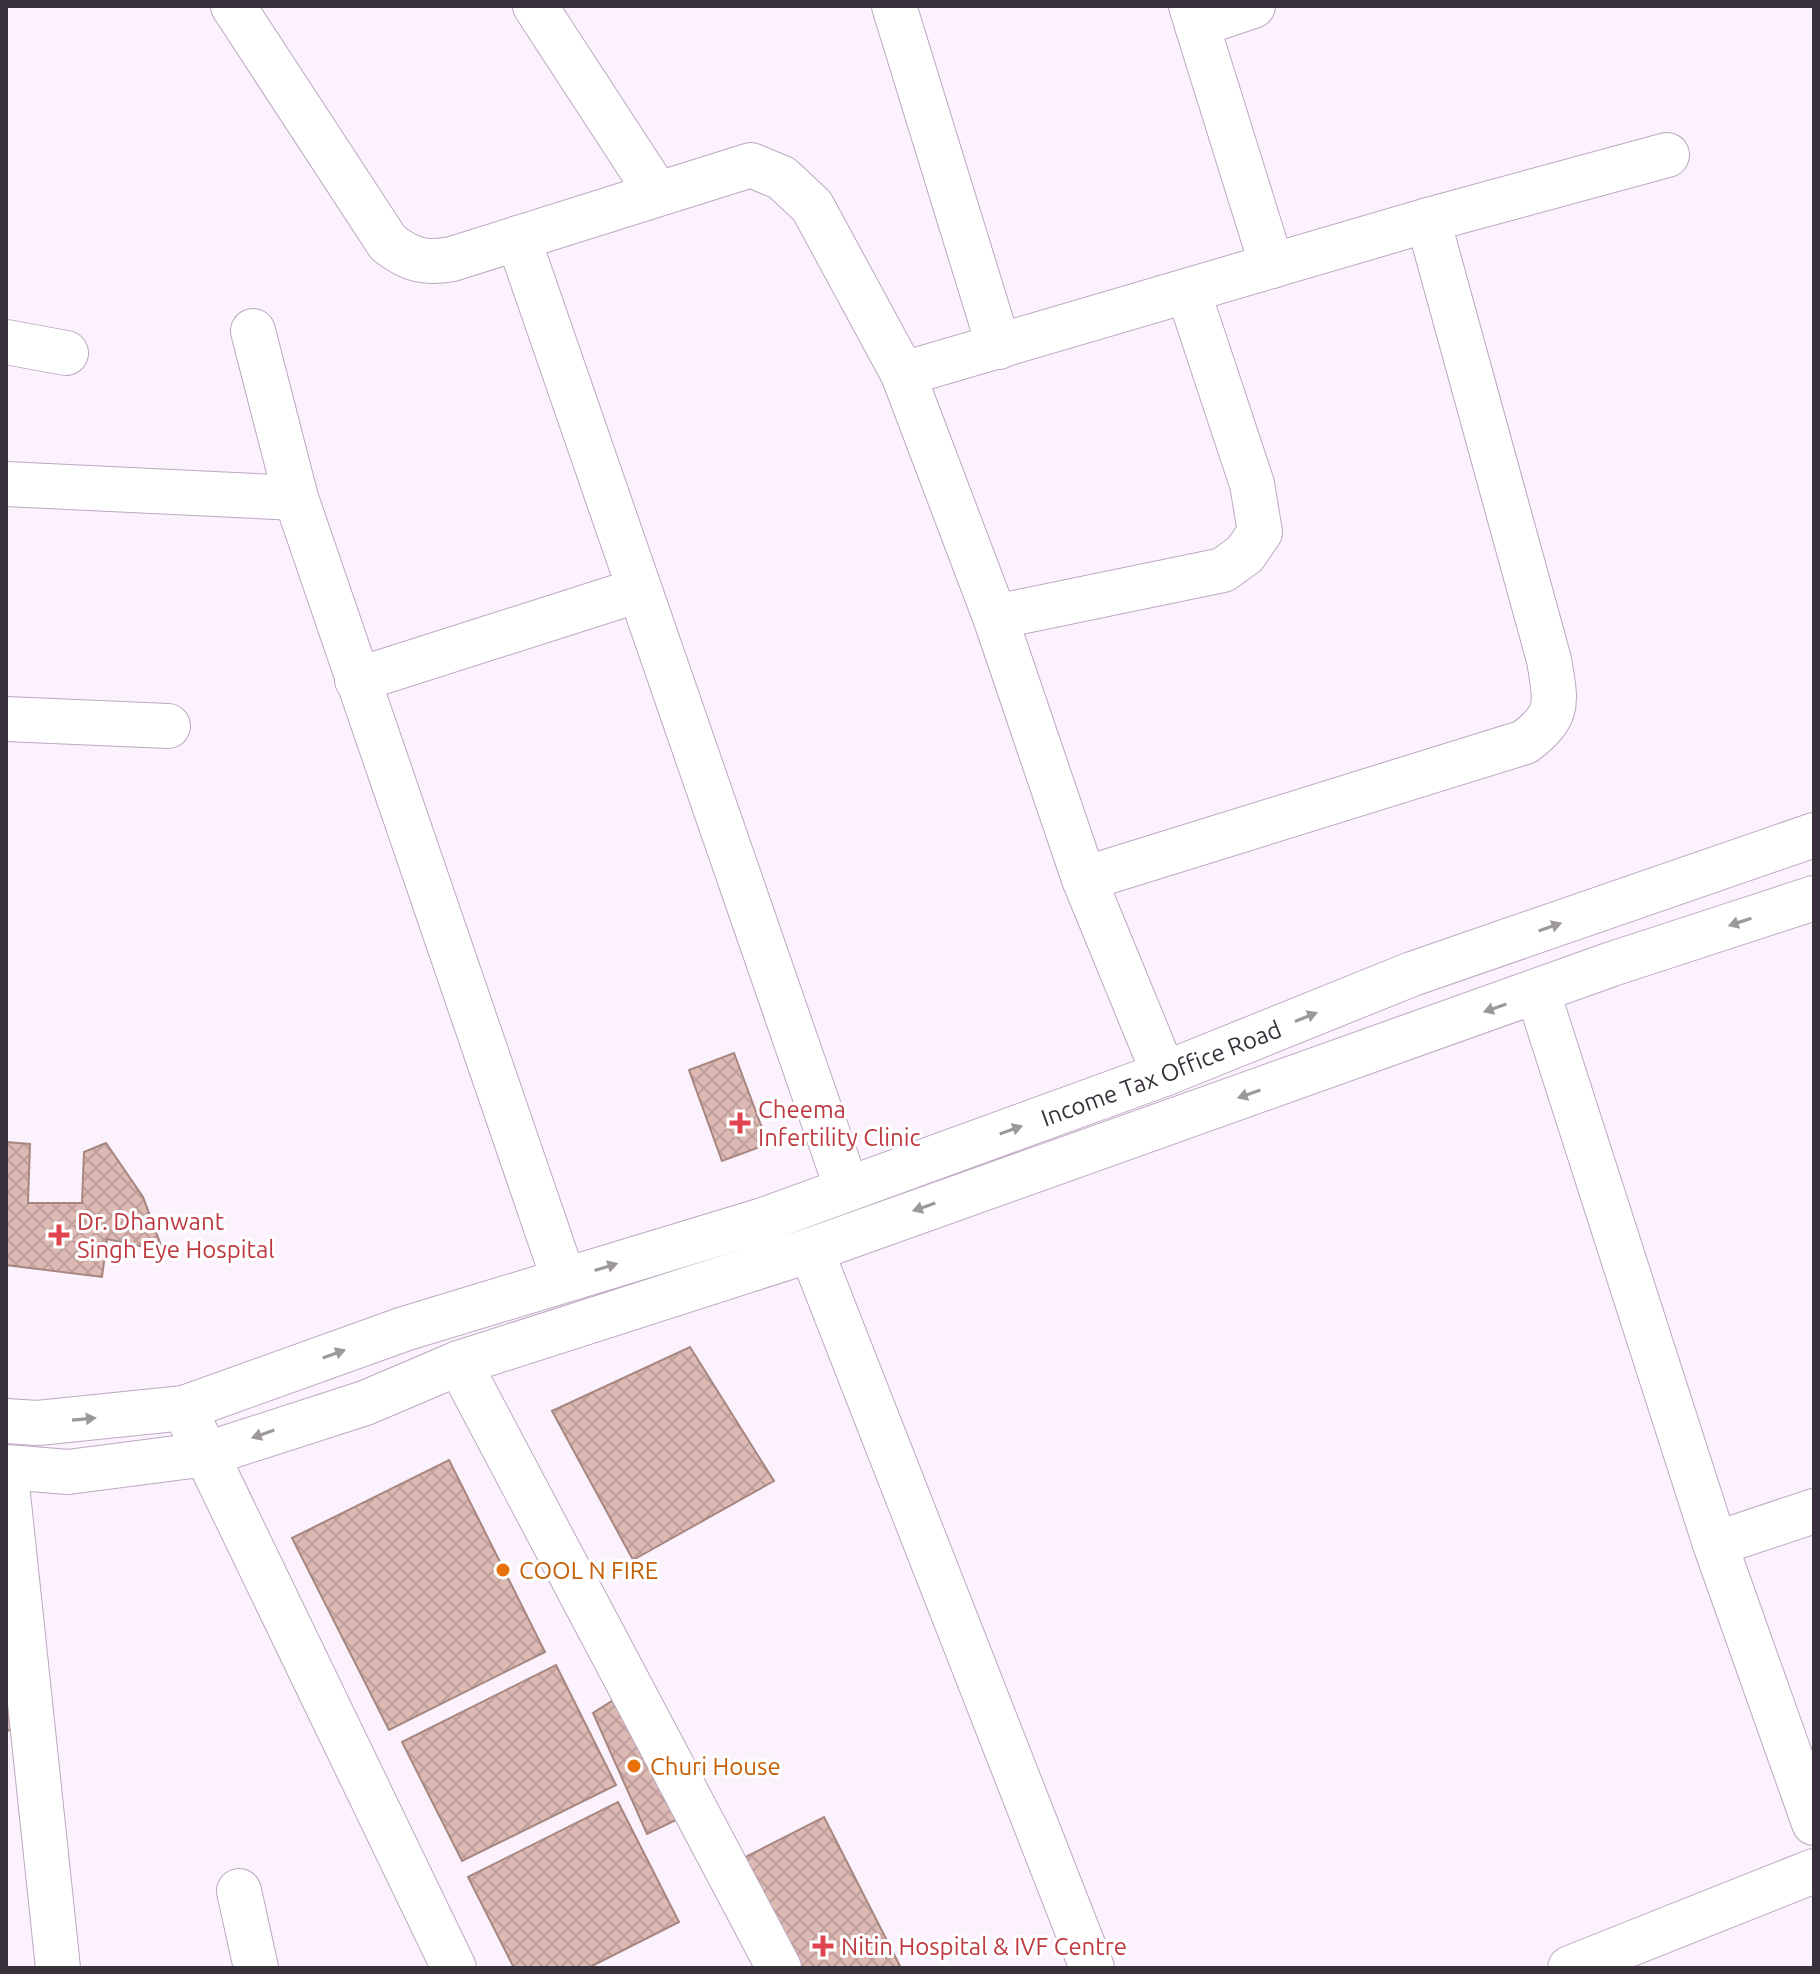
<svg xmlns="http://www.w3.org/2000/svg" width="1820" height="1974" font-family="Ubuntu,sans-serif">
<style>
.building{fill:url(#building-cross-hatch);stroke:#a78680;stroke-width:2}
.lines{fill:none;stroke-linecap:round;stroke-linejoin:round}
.minor-casing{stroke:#bca8c1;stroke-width:46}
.major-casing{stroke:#bca8c1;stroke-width:46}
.minor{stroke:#fff;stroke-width:44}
.major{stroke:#fff;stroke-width:44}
.oneway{fill:#9c989c}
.health-dot{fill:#e0444e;stroke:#fff;stroke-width:3}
.food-dot{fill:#e8710a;stroke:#fff;stroke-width:3}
.labels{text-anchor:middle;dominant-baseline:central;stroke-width:6;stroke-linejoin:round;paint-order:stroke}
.street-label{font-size:24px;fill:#38303a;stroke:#fff}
.health-label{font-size:24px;fill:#be3a42;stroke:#fff;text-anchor:start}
.food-label{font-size:24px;fill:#c56008;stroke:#fff;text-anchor:start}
</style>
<defs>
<pattern id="building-cross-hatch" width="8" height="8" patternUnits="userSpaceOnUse" patternTransform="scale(2)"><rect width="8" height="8" fill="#ddb9b3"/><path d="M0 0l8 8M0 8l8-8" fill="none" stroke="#be9f9b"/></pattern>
</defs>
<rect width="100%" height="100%" fill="#fbf2fd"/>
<g class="building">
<polygon points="734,1053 768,1144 722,1161 689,1070"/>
<polygon points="6,1142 30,1144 28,1203 82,1203 84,1152 106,1143 143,1197 163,1251 107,1239 102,1277 6,1265"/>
<polygon points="690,1347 774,1481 633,1560 552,1411"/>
<polygon points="449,1460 545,1652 389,1730 292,1538"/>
<polygon points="6,1658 24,1727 6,1731"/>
<polygon points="556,1665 616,1785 462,1861 402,1742"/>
<polygon points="620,1696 676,1820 647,1834 593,1713"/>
<polygon points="618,1802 679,1922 588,1968 514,1968 468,1877"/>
<polygon points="824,1817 901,1968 793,1968 738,1861"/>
</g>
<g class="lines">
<g class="minor-casing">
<g id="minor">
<path d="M233 6 388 243C410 260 424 264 452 259L751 165 782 178 812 206 903 374 995 617 1084 879 1164 1074"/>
<polyline points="535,6 657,193"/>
<polyline points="894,6 999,347"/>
<polyline points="1191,6 1272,266"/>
<polyline points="1197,25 1253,6"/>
<polyline points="518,238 847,1189"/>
<polyline points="253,331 296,498 564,1280"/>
<polyline points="6,342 66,353"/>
<polyline points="903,374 1428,220 1667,155"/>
<polyline points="6,484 296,498"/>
<polyline points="995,617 1223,570 1245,554 1260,532 1252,484 1188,291"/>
<polyline points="357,680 639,590"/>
<polyline points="6,719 168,726"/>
<path d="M1084 879 1525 742C1561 714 1556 703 1549 660L1428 220"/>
<polyline points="1538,993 1715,1544 1814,1511"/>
<polyline points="811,1250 1092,1968"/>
<polyline points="459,1363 779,1968"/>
<polyline points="184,1408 454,1968"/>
<polyline points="6,1475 58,1968"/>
<polyline points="1715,1544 1814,1823"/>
<polyline points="239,1891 256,1968"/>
<polyline points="1570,1968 1814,1871"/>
</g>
</g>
<g class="major-casing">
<g id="major">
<path id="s1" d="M6 1421 38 1423 184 1408 404 1329 763 1220 1164 1074 1412 974 1814 835"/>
<polyline points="6,1467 68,1472 207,1454 365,1403 459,1363 811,1250 1612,964 1814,898"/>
</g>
</g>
<use href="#minor" class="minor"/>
<use href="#major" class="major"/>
</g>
<defs><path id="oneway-solid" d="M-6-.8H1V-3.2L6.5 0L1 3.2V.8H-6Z" transform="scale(2)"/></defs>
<g class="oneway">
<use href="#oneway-solid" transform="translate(1740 922) rotate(162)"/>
<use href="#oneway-solid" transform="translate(1550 927) rotate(-19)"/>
<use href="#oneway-solid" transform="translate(1495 1008) rotate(161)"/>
<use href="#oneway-solid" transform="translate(1306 1017) rotate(-22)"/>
<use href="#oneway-solid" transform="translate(1249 1094) rotate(161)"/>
<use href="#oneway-solid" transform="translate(1011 1130) rotate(-20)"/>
<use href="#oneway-solid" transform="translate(924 1207) rotate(161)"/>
<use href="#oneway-solid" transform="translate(606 1267) rotate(-17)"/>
<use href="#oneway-solid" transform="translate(334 1354) rotate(-20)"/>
<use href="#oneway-solid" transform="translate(84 1419) rotate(-5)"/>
<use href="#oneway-solid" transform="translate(263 1434) rotate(161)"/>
</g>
<g class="health-dot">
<path d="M736 1111h8v8h8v8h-8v8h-8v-8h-8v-8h8z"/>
<path d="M55 1223h8v8h8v8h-8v8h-8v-8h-8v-8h8z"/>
<path d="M819 1934h8v8h8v8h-8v8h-8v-8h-8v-8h8z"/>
</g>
<g class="food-dot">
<circle cx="503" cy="1570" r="8"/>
<circle cx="634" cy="1766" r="8"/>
</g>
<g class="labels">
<g class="street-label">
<text stroke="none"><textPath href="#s1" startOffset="1212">Income Tax Office Road</textPath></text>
</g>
<g class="health-label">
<text x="758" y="1109">Cheema<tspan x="758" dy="28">Infertility Clinic</tspan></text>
<text x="77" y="1221">Dr. Dhanwant<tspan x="77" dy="28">Singh Eye Hospital</tspan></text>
<text x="841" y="1946">Nitin Hospital &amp; IVF Centre</text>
</g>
<g class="food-label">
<text x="519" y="1570">COOL N FIRE</text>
<text x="650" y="1766">Churi House</text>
</g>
</g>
<rect width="1820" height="1974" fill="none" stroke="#38303a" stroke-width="16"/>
</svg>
